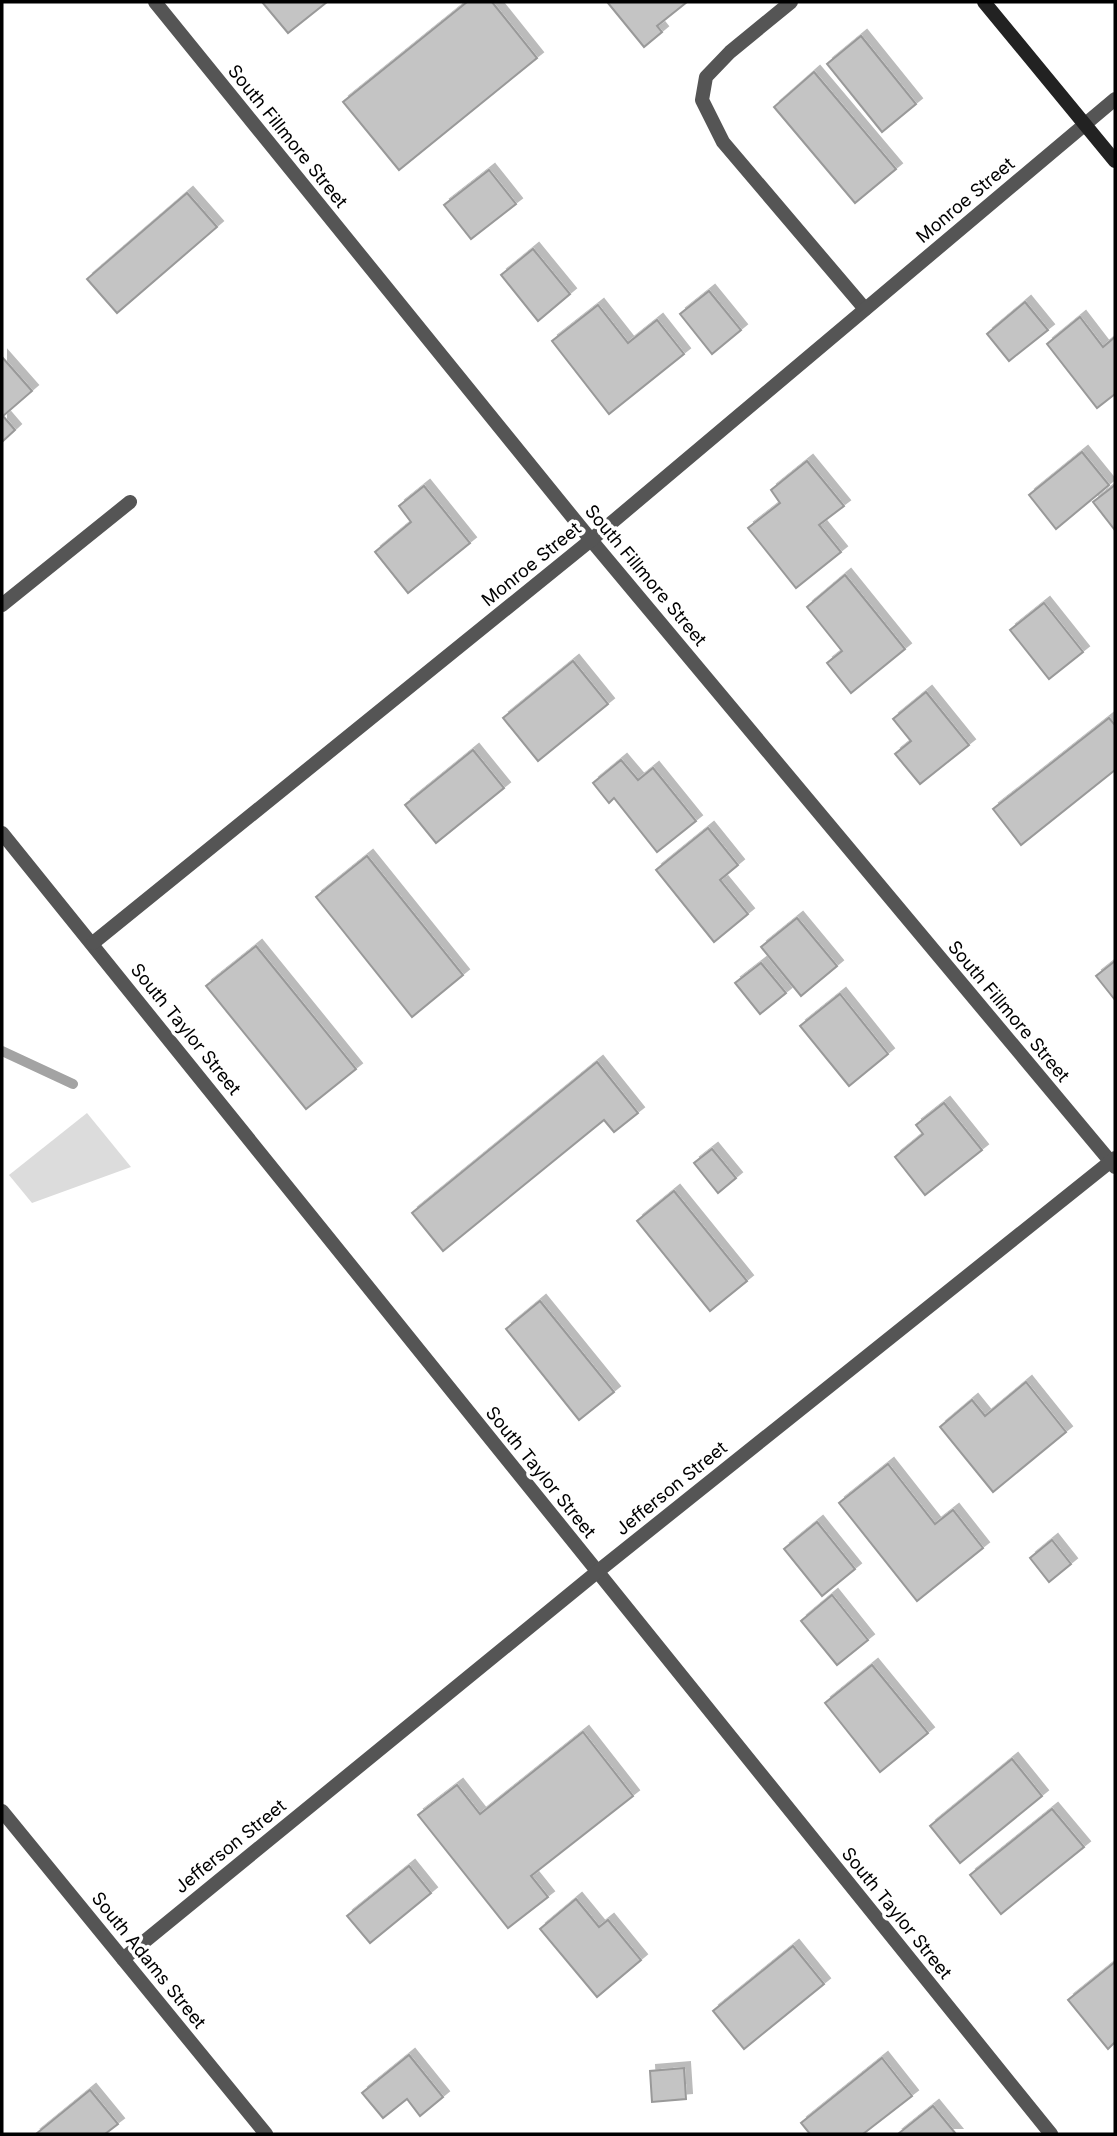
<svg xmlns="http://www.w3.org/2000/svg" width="1117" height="2136" font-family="Inter,sans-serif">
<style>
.green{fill:#dcdcdc}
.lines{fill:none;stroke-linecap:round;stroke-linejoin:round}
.stream{stroke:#a3a3a3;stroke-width:10}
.building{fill:#c4c4c4;stroke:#999;stroke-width:2;filter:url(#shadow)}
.lane{stroke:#555;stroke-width:14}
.street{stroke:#555;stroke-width:14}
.secondary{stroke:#222;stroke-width:14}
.labels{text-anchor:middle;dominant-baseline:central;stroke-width:7;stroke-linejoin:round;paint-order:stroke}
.street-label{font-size:18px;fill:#000;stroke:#fff}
</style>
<defs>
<filter id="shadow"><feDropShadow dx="6" dy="-6" stdDeviation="0" flood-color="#0004"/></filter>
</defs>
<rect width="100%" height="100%" fill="#fff"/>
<polygon class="green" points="87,1113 131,1167 32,1203 9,1175"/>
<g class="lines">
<polyline class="stream" points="2,1051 73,1084"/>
</g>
<g class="building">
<polygon points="262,2 327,2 288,33"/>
<polygon points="467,2 492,2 537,58 399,170 343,102"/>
<polygon points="609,2 687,2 657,26 662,32 644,47 608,3"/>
<polygon points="861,36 916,104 882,132 827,64"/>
<polygon points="814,72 896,169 855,203 774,107"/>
<polygon points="489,170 516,204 471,239 444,205"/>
<polygon points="187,193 217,227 117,313 87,279"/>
<polygon points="533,249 570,294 538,321 501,275"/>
<polygon points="709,291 741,330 712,354 680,314"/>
<polygon points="1025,302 1048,330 1009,361 987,334"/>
<polygon points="598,305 628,343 657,320 684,354 609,414 552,341"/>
<polygon points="1080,317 1103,347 1115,337 1115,394 1097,408 1047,344"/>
<polygon points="2,357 32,391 3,416 15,430 2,442"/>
<polygon points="1082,452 1109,485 1056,529 1029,495"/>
<polygon points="807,461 844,506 819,525 841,552 796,588 748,528 780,503 771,490"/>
<polygon points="1115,485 1115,528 1114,529 1093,502"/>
<polygon points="424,486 470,543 408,593 375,552 411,522 399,506"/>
<polygon points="845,575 905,649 851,693 827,663 842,651 807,607"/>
<polygon points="1044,603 1083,652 1049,679 1010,630"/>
<polygon points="573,661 608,704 538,761 503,718"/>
<polygon points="926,692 969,745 920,784 895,754 911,741 893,719"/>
<polygon points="1109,718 1115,725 1115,770 1021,845 993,809"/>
<polygon points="473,750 504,788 436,843 405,805"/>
<polygon points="621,760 638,780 653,768 696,821 657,852 614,798 609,803 593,783"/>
<polygon points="708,828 738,865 720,880 748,914 714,942 656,870"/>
<polygon points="367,856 463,975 412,1017 316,897"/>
<polygon points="797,918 837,966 801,996 761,947"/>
<polygon points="256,946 356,1069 306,1109 206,986"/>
<polygon points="1115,961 1115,1000 1096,976"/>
<polygon points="761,963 786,993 760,1014 735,983"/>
<polygon points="840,994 888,1054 849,1086 800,1026"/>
<polygon points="597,1062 638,1113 614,1132 604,1120 443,1251 412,1213"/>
<polygon points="944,1103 982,1150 925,1195 895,1157 923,1134 916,1125"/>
<polygon points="712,1149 736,1178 718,1193 694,1163"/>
<polygon points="674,1191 747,1281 710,1311 637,1221"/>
<polygon points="540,1301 614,1392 579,1420 506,1329"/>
<polygon points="1026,1382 1066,1432 993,1492 940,1427 972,1400 985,1416"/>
<polygon points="888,1464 935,1524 953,1510 983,1548 917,1601 839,1503"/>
<polygon points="817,1522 855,1569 822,1596 784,1549"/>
<polygon points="1052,1540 1071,1564 1049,1582 1030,1558"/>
<polygon points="832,1595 868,1640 837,1665 801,1621"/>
<polygon points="872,1665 928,1733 880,1772 825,1703"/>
<polygon points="583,1732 633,1796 531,1876 548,1897 508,1928 418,1815 457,1785 480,1814"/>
<polygon points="1012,1759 1042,1796 960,1863 930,1826"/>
<polygon points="1052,1809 1084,1847 1001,1914 970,1875"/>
<polygon points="409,1866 431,1893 370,1943 347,1916"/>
<polygon points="576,1899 599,1927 608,1920 641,1960 597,1997 540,1929"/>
<polygon points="793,1946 824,1984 744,2049 713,2011"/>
<polygon points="1115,1962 1115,2042 1108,2049 1068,2000"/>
<polygon points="409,2055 443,2097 420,2116 407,2099 383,2118 362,2093"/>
<polygon points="882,2058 912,2096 863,2134 810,2134 801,2123"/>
<polygon points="684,2068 686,2099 652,2102 650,2071"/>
<polygon points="90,2090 118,2124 105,2134 36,2134"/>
<polygon points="933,2106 956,2134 898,2134"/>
</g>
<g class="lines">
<g class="lane">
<polyline points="791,2 730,52 706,77 702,100 723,142 865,309"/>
<polyline points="2,605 130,502"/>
</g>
<g class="street">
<polyline points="155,2 591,540 1115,1167"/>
<polyline points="2,833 1051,2134"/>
<polyline points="93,943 591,540 1115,99"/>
<polyline points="2,1811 266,2134"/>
<polyline points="123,1959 597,1572 1115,1158"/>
</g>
<polyline class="secondary" points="984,2 1115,161"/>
</g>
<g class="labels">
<g class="street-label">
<text transform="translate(288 136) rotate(51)">South Fillmore Street</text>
<text transform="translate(965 200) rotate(-40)">Monroe Street</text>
<text transform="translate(531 564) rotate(-39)">Monroe Street</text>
<text transform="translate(646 575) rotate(50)">South Fillmore Street</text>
<text transform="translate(1009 1011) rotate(50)">South Fillmore Street</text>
<text transform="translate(186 1029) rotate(51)">South Taylor Street</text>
<text transform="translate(541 1472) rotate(51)">South Taylor Street</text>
<text transform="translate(671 1488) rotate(-39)">Jefferson Street</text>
<text transform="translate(230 1846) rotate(-39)">Jefferson Street</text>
<text transform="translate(897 1913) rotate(51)">South Taylor Street</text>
<text transform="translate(149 1960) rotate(51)">South Adams Street</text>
</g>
</g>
<rect width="1117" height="2136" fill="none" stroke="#000000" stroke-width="7"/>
</svg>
